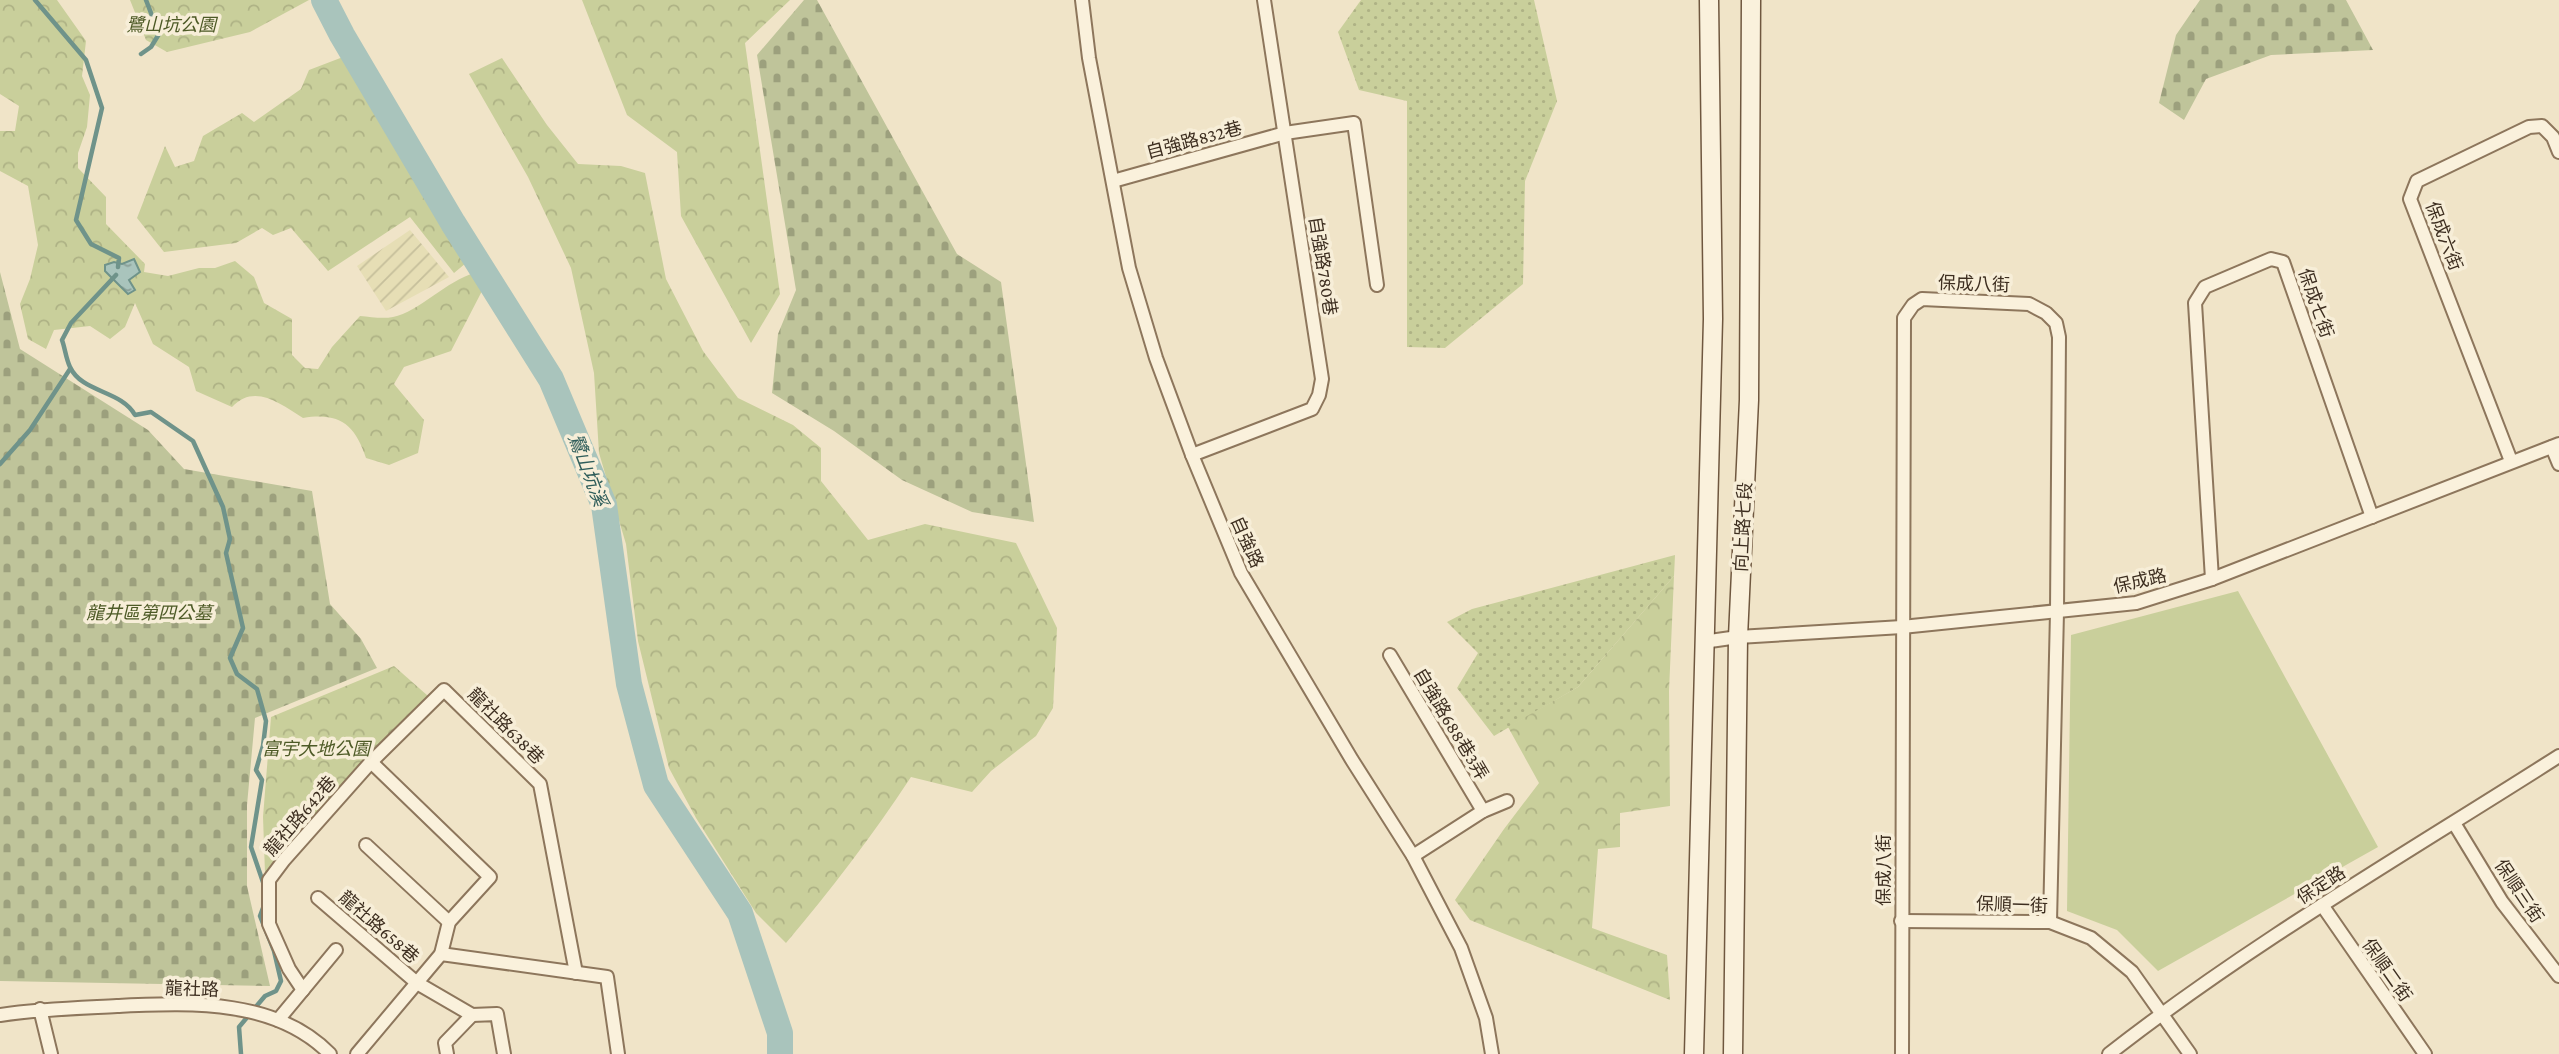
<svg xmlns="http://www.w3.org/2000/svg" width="2559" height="1054" font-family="'Crimson Pro','Noto Sans TC',serif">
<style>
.farmland{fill:url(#farmland-furrows)}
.grass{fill:url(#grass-dots)}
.forest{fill:url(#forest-crowns)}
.cemetery{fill:url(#cemetery-stones)}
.garden{fill:#c9cf9b}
.water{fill:url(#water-ripples);stroke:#6f938a;stroke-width:2}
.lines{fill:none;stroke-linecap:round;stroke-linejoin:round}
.stream{stroke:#6f938a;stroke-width:4.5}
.river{stroke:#a9c4bc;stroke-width:26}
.minor-casing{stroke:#8d765c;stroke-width:16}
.secondary-casing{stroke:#6f573f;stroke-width:21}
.minor{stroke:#faf1dc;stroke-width:12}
.secondary{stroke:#faf1dc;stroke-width:18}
.labels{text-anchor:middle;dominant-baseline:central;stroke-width:7;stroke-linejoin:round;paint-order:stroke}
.park-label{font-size:18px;font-style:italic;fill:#4d5a26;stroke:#f7eed8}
.street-label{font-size:18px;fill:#3d2e20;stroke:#f7eed8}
.water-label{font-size:19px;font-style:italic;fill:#2f5d5a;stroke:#f7eed8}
</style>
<defs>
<pattern id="farmland-furrows" width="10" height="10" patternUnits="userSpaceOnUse" patternTransform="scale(1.75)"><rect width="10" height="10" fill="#e6deb5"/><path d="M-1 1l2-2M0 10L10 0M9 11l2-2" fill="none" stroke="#c6bf9b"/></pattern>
<pattern id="grass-dots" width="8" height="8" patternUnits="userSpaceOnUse" patternTransform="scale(1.75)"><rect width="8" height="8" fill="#c9cf9b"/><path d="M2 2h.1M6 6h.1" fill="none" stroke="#aeb285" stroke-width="1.8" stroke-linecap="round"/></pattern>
<pattern id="forest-crowns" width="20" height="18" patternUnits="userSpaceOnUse" patternTransform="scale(1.75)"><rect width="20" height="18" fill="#c9cf9b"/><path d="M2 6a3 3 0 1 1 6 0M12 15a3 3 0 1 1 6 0" fill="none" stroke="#aeb285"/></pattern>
<pattern id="cemetery-stones" width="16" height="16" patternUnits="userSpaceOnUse" patternTransform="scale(1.75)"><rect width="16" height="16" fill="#bfc49a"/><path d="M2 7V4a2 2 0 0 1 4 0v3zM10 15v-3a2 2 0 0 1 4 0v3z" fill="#9ca07d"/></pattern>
<pattern id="water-ripples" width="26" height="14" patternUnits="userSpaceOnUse" patternTransform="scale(1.75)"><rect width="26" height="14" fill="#a9c4bc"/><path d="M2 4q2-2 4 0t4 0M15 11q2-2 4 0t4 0" fill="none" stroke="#8ba098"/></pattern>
</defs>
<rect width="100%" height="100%" fill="#f0e4c8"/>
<polygon class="farmland" points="410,230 449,277 386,311 357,266"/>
<g class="grass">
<polygon points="1361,0 1534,0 1557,101 1525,181 1523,284 1445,348 1407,347 1407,101 1359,90 1338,32"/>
<polygon points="1675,555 1674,576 1578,687 1494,736 1457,688 1478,653 1447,622 1472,609"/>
</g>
<g class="forest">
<path d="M0 0H57L86 41 82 76 90 95 87 127 78 153V168L106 197V224L145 264 144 272 168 276 199 268H215L235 261 254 277 264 303 292 319V355L305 368 318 369 332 347 360 316C371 317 383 319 393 317 419 312 447 280 475 273L482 291 451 351 404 367 394 384 424 420 418 453 389 465 366 458C355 425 340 412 303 418 280 404 255 383 232 407L196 391 189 367 153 344 135 303 125 327 110 339 90 326 54 330 46 349 28 339 20 304 30 279 38 245 28 186 0 171V131H15L19 106 0 94Z"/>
<polygon points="130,0 309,0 250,32 167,52 146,40"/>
<polygon points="582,0 790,0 745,43 780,294 751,343 681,216 677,152 627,115"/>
<polygon points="343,57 466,263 454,273 410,217 328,271 291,228 273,235 262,228 236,243 164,252 137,218 165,146 175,167 194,161 203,136 242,113 254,122 301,89 309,70"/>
<path d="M502 58 547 125 578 164 621 166 645 173 666 279 703 351 738 398 793 425 821 448V481L868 540 925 524 1016 543 1057 628 1053 708 1036 736 991 771 972 792 911 777C872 836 831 890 786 943L756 913 696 818 669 768 638 641 626 544 599 453 594 373 571 268 528 177 469 74Z"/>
<polygon points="1674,576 1669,691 1670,806 1620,813 1620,847 1598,849 1592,928 1667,955 1670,1000 1470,920 1455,900 1504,829 1539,783 1508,727 1578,687"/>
<polygon points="394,666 428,696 265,873 263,817 271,717"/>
</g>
<g class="cemetery">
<polygon points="804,0 817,0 957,254 1001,282 1034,522 972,512 902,480 834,431 772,393 778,334 796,290 757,55"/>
<polygon points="2200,0 2346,0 2373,50 2271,55 2206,79 2184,120 2159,103 2176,35"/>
<polygon points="0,272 20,349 148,430 184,469 312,491 330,604 361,639 377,668 255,718 247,805 247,886 270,986 0,981"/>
</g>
<polygon class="garden" points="2238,591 2378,847 2158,971 2117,930 2067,911 2071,635"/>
<polygon class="water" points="134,259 140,272 129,280 135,290 128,294 105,271 105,265 114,262 122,264"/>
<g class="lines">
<g class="stream">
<polyline points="35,0 86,60 102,108 76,220 91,244 119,258 118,267"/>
<polyline points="141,54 151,47 159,34 146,0"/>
<path d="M116 275 71 323 62 340C65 348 66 359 70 367 82 393 121 390 135 415L151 412 193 441 223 507 230 539 226 553 243 628 230 658 237 674 257 689 266 721 263 746 256 770 262 780 251 847 265 888"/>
<polyline points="0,464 30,430 70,369"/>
<polyline points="241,1054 239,1027 265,996 276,991 281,981 274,951 260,916 266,900"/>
</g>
<polyline class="river" points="324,0 342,35 453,223 551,379 604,505 629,684 656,785 740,913 780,1033 780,1054"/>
<g class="minor-casing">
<g id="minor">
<polyline points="1082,0 1089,58 1129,268 1156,358 1192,455 1241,573 1352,760 1413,856 1461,948 1486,1018 1492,1054"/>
<polyline points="1113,181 1285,133 1354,123 1377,285"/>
<polyline points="2552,447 2559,464"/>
<polyline points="1192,455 1312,409 1319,395 1322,379 1264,0"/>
<polyline points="2511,461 2410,199 2417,181 2529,127 2542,126 2553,137 2559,152"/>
<polyline points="2212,579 2195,303 2205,287 2271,259 2283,262 2372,517"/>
<polyline points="1703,642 1738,637 1902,627 2136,603 2212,579 2559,444"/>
<polyline points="1390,655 1483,811"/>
<polyline points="2454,823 2502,902 2559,976"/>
<polyline points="366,845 449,922"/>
<polyline points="1413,856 1483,811 1507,801"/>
<polyline points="318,898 417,983 472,1015"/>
<polyline points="2322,905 2425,1054"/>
<polyline points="1901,921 2050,922 2091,938 2132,972 2190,1054"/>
<polyline points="441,954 607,977 618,1054"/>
<polyline points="303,990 289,969 269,924 269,880 284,860 371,762 444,690 540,784 576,973"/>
<polyline points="40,1009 51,1054"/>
<path d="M0 1015C39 1009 78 1008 117 1006 190 1003 275 998 330 1054"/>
<polyline points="472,1015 497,1014 504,1054"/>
<polyline points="278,1020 336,950"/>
<polyline points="357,1054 441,954 449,922 490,877 371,762"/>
<polyline points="447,1054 445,1043 472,1015"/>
<polyline points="1902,1054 1904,318 1913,305 1922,299 2029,304 2046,313 2056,323 2059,337 2057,612 2050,922"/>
<path d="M2109 1054C2251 943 2407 853 2559 756"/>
</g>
</g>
<g class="secondary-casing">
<g id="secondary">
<polyline points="1694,1054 1713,319 1709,0"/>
<polyline points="1733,1054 1738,637 1749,400 1751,0"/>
</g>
</g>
<use href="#minor" class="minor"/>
<use href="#secondary" class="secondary"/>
</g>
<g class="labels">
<g class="park-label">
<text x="171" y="25">鷺山坑公園</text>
<text x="149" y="613">龍井區第四公墓</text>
<text x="316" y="749">富宇大地公園</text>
</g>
<g class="street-label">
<text transform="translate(1194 140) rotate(-15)">自強路832巷</text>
<text transform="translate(2444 236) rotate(69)">保成六街</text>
<text transform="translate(1323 266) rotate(81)">自強路780巷</text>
<text transform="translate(1974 284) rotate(2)">保成八街</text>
<text transform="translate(2316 303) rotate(71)">保成七街</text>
<text transform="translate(1743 527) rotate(-87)">向上路七段</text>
<text transform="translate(1247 542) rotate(66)">自強路</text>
<text transform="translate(2140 581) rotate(-13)">保成路</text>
<text transform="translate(1451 724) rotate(59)">自強路688巷3弄</text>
<text transform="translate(506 726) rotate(45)">龍社路638巷</text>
<text transform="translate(300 816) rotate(-49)">龍社路642巷</text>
<text transform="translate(1884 870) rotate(-90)">保成八街</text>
<text transform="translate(2321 885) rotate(-33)">保定路</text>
<text transform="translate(2519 891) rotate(56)">保順三街</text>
<text transform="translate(2012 905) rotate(2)">保順一街</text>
<text transform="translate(379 927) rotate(41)">龍社路658巷</text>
<text transform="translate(2387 970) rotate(55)">保順二街</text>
<text transform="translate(192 989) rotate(2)">龍社路</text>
</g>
<g class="water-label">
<text transform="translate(588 470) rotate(69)">鷺山坑溪</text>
</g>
</g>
</svg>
